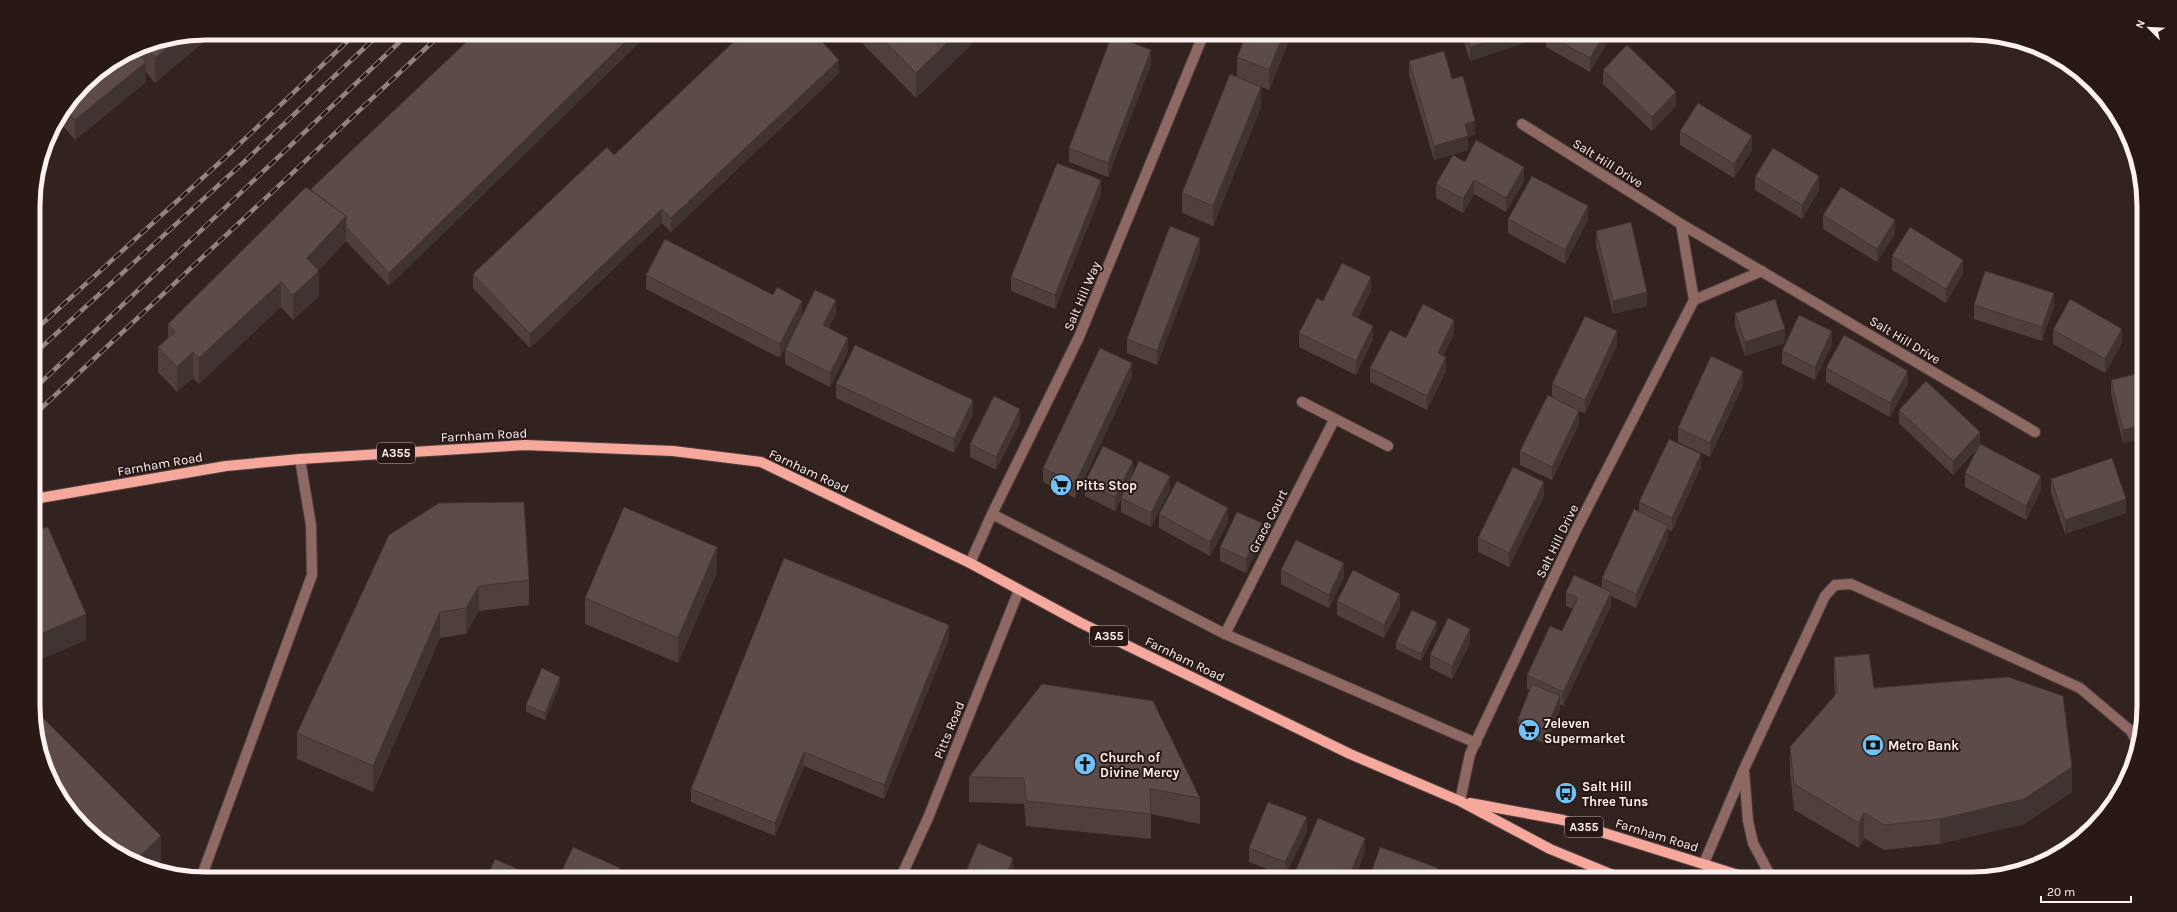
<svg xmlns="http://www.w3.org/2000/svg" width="2177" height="912" font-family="Karla,sans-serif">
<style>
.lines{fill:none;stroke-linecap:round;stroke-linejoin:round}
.street-casing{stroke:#4e403e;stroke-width:12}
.primary-casing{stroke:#4e403e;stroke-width:12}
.street{stroke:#8e6862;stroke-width:10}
.primary{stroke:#f6a89d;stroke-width:10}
.rail-casing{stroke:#918382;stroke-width:4.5}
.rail{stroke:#281917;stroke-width:3;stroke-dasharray:9;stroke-linecap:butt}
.wall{fill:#4f403e}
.shaded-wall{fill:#403432}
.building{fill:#5c4b48;stroke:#403432}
.labels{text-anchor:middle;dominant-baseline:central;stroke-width:4;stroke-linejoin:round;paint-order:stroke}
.shield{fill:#281917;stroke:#bcb0af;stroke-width:1}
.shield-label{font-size:12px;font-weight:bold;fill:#fcf1f0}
.street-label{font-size:13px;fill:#fcf1f0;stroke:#281917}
.poi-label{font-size:13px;font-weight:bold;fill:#fcf1f0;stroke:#281917;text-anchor:start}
.rim{fill:none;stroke:#fcf1f0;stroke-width:5}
</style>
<rect width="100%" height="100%" fill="#322321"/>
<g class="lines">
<g class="street-casing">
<g id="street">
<polyline points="1522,124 1681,224 2035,432"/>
<polyline points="1694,300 1762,271"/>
<polyline points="1302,402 1388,446"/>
<polyline points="992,514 1225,634 1476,743"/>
<polyline points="970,563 992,514 1079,337 1204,33"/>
<polyline points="1225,634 1334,420"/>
<polyline points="1744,771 1748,821 1753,843 1772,879"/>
<polyline points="1460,801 1470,754 1575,532 1694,300 1681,224"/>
<polyline points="1704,863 1744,769 1825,596 1835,585 1851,584 2080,688 2131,731 2137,742"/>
<polyline points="203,873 217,879"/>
<polyline points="201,878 312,575 311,525 300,459"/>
<polyline points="900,879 928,818 1019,590"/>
</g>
</g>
<g class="primary-casing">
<g id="primary">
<polyline points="34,499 226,466 300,459 525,445 673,451 761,462 970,563 1081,623 1350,754 1460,801 1550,849 1623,879"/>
<polyline points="1470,803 1563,820 1751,879"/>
</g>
</g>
<use href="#street" class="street"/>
<use href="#primary" class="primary"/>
<g class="rail-casing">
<g id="rail">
<polyline points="34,331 230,153 356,33"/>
<polyline points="34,354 245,161 380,33"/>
<polyline points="34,389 409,33"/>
<polyline points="34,415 442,33"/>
</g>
</g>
<use href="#rail" class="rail"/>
</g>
<g class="wall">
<polygon points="206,33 155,83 146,72 146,82 75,140 58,120 92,76 140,46"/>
<polygon points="476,33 649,33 389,286 346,241 318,271 319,296 293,320 281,307 199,384 193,378 177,392 158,372 158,347 168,338 168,324 311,190"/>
<polygon points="852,33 983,33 916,98"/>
<polygon points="1292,33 1269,90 1237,77 1237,57"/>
<polygon points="1461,33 1530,33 1530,41 1470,61"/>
<polygon points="1609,33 1609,39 1590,72 1546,47 1546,34"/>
<polygon points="1409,61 1452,79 1475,134 1468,137 1468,150 1434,160 1409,75"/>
<polygon points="1151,64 1108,177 1069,162 1069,148"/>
<polygon points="1603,70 1676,106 1652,131 1603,84"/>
<polygon points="839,73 671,232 662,223 530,348 473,288 473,274 614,155"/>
<polygon points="1261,107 1213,226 1182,213 1182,193"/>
<polygon points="1680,131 1752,150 1734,178 1680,145"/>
<polygon points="1465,162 1524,181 1506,212 1474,194 1463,213 1436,198 1436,184"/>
<polygon points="1755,177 1819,190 1802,219 1755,190"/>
<polygon points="1101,194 1055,309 1011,291 1011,277"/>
<polygon points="1823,215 1895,234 1877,262 1823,229"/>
<polygon points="1508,219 1588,220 1565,264 1508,233"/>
<polygon points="1596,231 1647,306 1613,314 1596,245"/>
<polygon points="1200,252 1157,365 1127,353 1127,339"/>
<polygon points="1892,256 1963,274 1946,303 1892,270"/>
<polygon points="646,275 773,295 802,301 780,358 646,289"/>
<polygon points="1371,291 1357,318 1373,339 1356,375 1299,347 1299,333 1323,301"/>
<polygon points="1974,305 2054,306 2042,341 1974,319"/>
<polygon points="1735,313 1785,343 1745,356 1735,326"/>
<polygon points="836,314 828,328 848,352 830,387 785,364 785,350"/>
<polygon points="2053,330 2122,343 2105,373 2053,344"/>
<polygon points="1454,334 1443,356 1446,371 1427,410 1370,382 1370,368 1406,338"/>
<polygon points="1617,345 1585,413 1579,411 1579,424 1552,480 1520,465 1520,451 1552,397 1552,384"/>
<polygon points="1832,345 1815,380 1782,364 1782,351"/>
<polygon points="1826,368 1908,384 1890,417 1826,382"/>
<polygon points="1132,377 1075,498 1043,482 1043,468"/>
<polygon points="2111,380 2143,384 2143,439 2123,443 2111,394"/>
<polygon points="836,384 973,414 954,453 836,398"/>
<polygon points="1743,385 1710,457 1678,442 1678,428"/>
<polygon points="1899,410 1980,444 2041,490 2026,520 1965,487 1965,473 1977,449 1953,475 1899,423"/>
<polygon points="1020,423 996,470 970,457 970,444"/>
<polygon points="1701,467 1672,531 1668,530 1668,539 1636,608 1611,596 1611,606 1563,706 1560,704 1560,709 1546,744 1518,733 1518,719 1530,690 1527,689 1527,675 1562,631 1573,609 1566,606 1566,592 1602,588 1602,578 1639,512 1639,502"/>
<polygon points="1133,473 1170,489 1151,527 1121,512 1121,499 1115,511 1085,496 1085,482"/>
<polygon points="2051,479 2126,513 2065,534 2051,493"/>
<polygon points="1544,496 1509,567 1478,552 1478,538"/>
<polygon points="1159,514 1228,522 1210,556 1159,528"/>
<polygon points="389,535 529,580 529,605 479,611 466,634 440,638 373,792 297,759 297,733"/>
<polygon points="1262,537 1246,573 1220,561 1220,547"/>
<polygon points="1281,570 1344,577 1329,608 1281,584"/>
<polygon points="717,572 678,663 585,624 585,598"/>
<polygon points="1337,601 1400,608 1384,638 1337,615"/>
<polygon points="1437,629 1421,661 1396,649 1396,642"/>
<polygon points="949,639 884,799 804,766 775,836 691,802 691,789"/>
<polygon points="1470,643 1452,679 1430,668 1430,655"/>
<polygon points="1834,657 1874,688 2072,792 2024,824 1940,844 1884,850 1864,838 1859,848 1794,810 1790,772 1790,747 1835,695 1834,682"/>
<polygon points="560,684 545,720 526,712 526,705"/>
<polygon points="1042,684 1200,798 1200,824 1151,814 1151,839 1026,826 1024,804 969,802 969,777"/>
<polygon points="1307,831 1285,876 1249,862 1249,848"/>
<polygon points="1365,852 1354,879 1292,879"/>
</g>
<g class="shaded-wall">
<polygon points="206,33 215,33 155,83 155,58 178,39"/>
<polygon points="634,33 649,33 389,286 389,273"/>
<polygon points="957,33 983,33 916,98 916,73"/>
<polygon points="1284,33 1292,33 1269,90 1269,70"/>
<polygon points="1512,33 1530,33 1530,41 1470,61 1470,47"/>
<polygon points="1605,33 1609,33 1609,39 1590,72 1590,58"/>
<polygon points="1151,50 1151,64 1108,177 1108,163"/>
<polygon points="839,60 839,73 671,232 671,218"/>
<polygon points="146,62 146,82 75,140 75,120"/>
<polygon points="1261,87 1261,107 1213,226 1213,206"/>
<polygon points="1676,92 1676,106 1652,131 1652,117"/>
<polygon points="1475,121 1475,134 1468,137 1468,150 1434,160 1434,146 1465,124"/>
<polygon points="1752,136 1752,150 1734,178 1734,164"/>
<polygon points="1524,167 1524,181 1506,212 1506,198"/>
<polygon points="1819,176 1819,190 1802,219 1802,205"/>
<polygon points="1101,180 1101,194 1055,309 1055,295"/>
<polygon points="1474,180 1474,194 1463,213 1463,199"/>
<polygon points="1588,206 1588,220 1565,264 1565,250"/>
<polygon points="662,209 662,223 530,348 530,334"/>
<polygon points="346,216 346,241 316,273 319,271 319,296 293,320 293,295 307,258"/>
<polygon points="1895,220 1895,234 1877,262 1877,249"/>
<polygon points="1200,238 1200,252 1157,365 1157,351"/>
<polygon points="1963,260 1963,274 1946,303 1946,289"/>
<polygon points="1371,277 1371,291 1352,329 1352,315"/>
<polygon points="281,282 281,307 199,384 199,358"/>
<polygon points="1647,292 1647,306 1613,314 1613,301"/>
<polygon points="2054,293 2054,306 2042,341 2042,327"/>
<polygon points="836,300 836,314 823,339 823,325"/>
<polygon points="802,301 802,314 780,358 780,344"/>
<polygon points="1454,320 1454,334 1438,367 1438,353"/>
<polygon points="1373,326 1373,339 1356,375 1356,361"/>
<polygon points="1785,329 1785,343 1745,356 1745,342"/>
<polygon points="2122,329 2122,343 2105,373 2105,359"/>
<polygon points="1617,331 1617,345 1585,413 1585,400"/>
<polygon points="1832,331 1832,345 1815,380 1815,367"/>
<polygon points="848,338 848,352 830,387 830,373"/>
<polygon points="193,352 193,378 177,392 177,367"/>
<polygon points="1446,357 1446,371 1427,410 1427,396"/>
<polygon points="1132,363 1132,377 1075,498 1075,484"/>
<polygon points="1743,371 1743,385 1710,457 1710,443"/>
<polygon points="1908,371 1908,384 1890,417 1890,403"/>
<polygon points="973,400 973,414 954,453 954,439"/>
<polygon points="1020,409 1020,423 996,470 996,457"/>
<polygon points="1579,411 1579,424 1552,480 1552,467"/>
<polygon points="2143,425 2143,439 2123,443 2123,430"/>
<polygon points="1980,432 1980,446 1953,475 1953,461"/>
<polygon points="1701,454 1701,467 1672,531 1672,518"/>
<polygon points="1133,461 1133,475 1115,511 1115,497"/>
<polygon points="1170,476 1170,489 1151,527 1151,513"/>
<polygon points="2041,476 2041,490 2026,520 2026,506"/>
<polygon points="1544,482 1544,496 1509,567 1509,553"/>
<polygon points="2126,499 2126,513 2065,534 2065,520"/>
<polygon points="1228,508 1228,522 1210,556 1210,542"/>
<polygon points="1262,523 1262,537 1246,573 1246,559"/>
<polygon points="1668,526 1668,539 1636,608 1636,594"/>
<polygon points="717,547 717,572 678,663 678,638"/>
<polygon points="1344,563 1344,577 1329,608 1329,595"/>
<polygon points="479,586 479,611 466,634 466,608"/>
<polygon points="1611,592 1611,606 1563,706 1563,692"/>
<polygon points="1400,594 1400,608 1384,638 1384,625"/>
<polygon points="440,612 440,638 373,792 373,766"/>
<polygon points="86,614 86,640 34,663 34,637"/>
<polygon points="1437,622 1437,629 1421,661 1421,654"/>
<polygon points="949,625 949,639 884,799 884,785"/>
<polygon points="1470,629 1470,643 1452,679 1452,666"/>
<polygon points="560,677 560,684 545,720 545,713"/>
<polygon points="1560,696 1560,709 1546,744 1546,730"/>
<polygon points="804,752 804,766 775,836 775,823"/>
<polygon points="2072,767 2072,792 2024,824 1940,844 1940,819"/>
<polygon points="1864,813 1864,838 1859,848 1859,823"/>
<polygon points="1307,817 1307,831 1285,876 1285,862"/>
<polygon points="161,836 161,861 153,868 140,866 134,862"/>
<polygon points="1365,838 1365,852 1354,879 1348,879"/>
<polygon points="1013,858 1013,872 1010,879 1005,879"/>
<polygon points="620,868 620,879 615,879"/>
<polygon points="1438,868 1438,879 1434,879"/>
<polygon points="1320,870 1320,879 1317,879"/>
</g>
<g class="building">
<polygon points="476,33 634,33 389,273 346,227 346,216 311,190 313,187"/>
<polygon points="743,33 814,33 839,60 671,218 662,209 530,334 473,274 607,147 614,155"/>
<polygon points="877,33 957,33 916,73"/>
<polygon points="1247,33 1284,33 1269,70 1237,57"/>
<polygon points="1466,33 1512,33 1470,47"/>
<polygon points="1547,33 1605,33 1590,58 1546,34"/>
<polygon points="1112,35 1151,50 1108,163 1069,148"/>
<polygon points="178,39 155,58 144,45"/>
<polygon points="1627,45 1676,92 1652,117 1603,70"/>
<polygon points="135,49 146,62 75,120 66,110 92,76"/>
<polygon points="1444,51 1452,79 1463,76 1475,121 1465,124 1468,136 1434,146 1409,61"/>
<polygon points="1230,74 1261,87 1213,206 1182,193"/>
<polygon points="1698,103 1752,136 1734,164 1680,131"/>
<polygon points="1476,140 1524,167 1506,198 1474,180 1463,199 1436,184 1453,155 1465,162"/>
<polygon points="1773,148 1819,176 1802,205 1755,177"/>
<polygon points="1057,163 1101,180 1055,295 1011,277"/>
<polygon points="1532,176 1588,206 1565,250 1508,219"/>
<polygon points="306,187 346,216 307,258 319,271 293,295 281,282 199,358 193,352 177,367 158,347 175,332 168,324"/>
<polygon points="1841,187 1895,220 1877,249 1823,215"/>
<polygon points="1631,222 1647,292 1613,301 1596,231"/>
<polygon points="1170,226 1200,238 1157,351 1127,339"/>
<polygon points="1910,227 1963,260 1946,289 1892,256"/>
<polygon points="665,239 773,295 777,287 802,301 780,344 646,275"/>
<polygon points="1342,263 1371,277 1352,315 1373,326 1356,361 1299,333 1317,298 1323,301"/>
<polygon points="1985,271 2054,293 2042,327 1974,305"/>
<polygon points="815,290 836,300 823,325 848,338 830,373 785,350"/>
<polygon points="1775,299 1785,329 1745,342 1735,313"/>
<polygon points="2070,299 2122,329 2105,359 2053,330"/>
<polygon points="1423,304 1454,320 1438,353 1446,357 1427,396 1370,368 1390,330 1406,338"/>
<polygon points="1799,315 1832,331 1815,367 1782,351"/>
<polygon points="1585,316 1617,331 1585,400 1552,384"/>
<polygon points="1844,335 1908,371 1890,403 1826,368"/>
<polygon points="855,345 973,400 954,439 836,384"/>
<polygon points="1100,348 1132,363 1075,484 1043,468"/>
<polygon points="1711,356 1743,371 1710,443 1678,428"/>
<polygon points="2141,373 2143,384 2143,425 2123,430 2111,380"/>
<polygon points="1926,381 1980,432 1953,461 1899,410"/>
<polygon points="1548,395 1579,411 1552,467 1520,451"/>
<polygon points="994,396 1020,409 996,457 970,444"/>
<polygon points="1669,439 1701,454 1672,518 1639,502"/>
<polygon points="1980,444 2041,476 2026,506 1965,473"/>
<polygon points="1103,446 1133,461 1115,497 1085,482"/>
<polygon points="2112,458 2126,499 2065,520 2051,479"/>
<polygon points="1139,461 1170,476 1151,513 1121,498"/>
<polygon points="1513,467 1544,482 1509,553 1478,538"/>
<polygon points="1177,481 1228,508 1210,542 1159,514"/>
<polygon points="524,502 529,580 479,586 466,608 440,612 373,766 297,733 389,535 439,503"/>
<polygon points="624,507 717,547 678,638 585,598"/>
<polygon points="1634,509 1668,526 1636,594 1602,578"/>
<polygon points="1237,512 1262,523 1246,559 1220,547"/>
<polygon points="48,527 86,614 34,637 34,530"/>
<polygon points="1296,540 1344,563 1329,595 1281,570"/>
<polygon points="784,558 949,625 884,785 804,752 775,823 691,789"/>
<polygon points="1353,570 1400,594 1384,625 1337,601"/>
<polygon points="1574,575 1611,592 1563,692 1527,675 1550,626 1562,631 1578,598 1566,592"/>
<polygon points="1412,610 1437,622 1421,654 1396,642"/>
<polygon points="1448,618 1470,629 1452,666 1430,655"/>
<polygon points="1869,654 1874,688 2008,677 2063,696 2072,767 2024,799 1940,819 1884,825 1864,813 1859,823 1794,784 1790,747 1837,693 1834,657"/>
<polygon points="542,668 560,677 545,713 526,705"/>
<polygon points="1042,684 1153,701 1200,798 1150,789 1151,814 1026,801 1024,778 969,777"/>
<polygon points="1532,684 1560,696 1546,730 1518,719"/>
<polygon points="34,709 161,836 134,862 101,843 69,811 46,772 35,728"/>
<polygon points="1268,802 1307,817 1285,862 1249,848"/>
<polygon points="1318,818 1365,838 1348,879 1342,879 1320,870 1317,879 1292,879"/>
<polygon points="978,843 1013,858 1005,879 963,879"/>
<polygon points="573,847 620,868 615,879 558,879"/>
<polygon points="1380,847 1438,868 1434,879 1369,879"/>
<polygon points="495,859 529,874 526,879 486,879"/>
</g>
<defs>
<g id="supermarket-disc" transform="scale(1.15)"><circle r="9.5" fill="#71c1f5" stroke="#281917"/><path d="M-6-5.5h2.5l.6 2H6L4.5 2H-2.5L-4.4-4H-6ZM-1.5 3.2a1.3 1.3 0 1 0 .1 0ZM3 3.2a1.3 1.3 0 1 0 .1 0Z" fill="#111"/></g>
<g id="bank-disc" transform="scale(1.15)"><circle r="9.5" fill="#71c1f5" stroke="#281917"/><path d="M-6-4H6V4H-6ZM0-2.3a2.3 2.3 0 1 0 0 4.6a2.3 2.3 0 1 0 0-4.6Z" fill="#111"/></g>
<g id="church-disc" transform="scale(1.15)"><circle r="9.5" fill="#71c1f5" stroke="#281917"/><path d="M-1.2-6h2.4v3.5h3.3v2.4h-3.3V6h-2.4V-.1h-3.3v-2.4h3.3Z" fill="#111"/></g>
<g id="bus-disc" transform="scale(1.15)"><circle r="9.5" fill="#71c1f5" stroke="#281917"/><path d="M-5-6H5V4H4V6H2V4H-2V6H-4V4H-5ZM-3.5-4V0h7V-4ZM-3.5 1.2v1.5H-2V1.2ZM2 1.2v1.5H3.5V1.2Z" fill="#111"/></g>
</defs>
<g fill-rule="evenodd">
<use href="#supermarket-disc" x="1061" y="485"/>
<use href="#supermarket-disc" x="1529" y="730"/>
<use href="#bank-disc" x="1873" y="745"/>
<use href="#church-disc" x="1085" y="764"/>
<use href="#bus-disc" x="1566" y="793"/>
</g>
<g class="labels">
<g class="shield">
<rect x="377" y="443" width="38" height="20" rx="3"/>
<rect x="1090" y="626" width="38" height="20" rx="3"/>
<rect x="1565" y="817" width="38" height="20" rx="3"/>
</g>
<g class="shield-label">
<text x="396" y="453">A355</text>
<text x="1109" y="636">A355</text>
<text x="1584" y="827">A355</text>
</g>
<g class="street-label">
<text transform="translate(1608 163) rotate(32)">Salt Hill Drive</text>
<text transform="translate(1082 296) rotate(-67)">Salt Hill Way</text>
<text transform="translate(1905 340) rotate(31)">Salt Hill Drive</text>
<text transform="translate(484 435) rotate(-3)">Farnham Road</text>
<text transform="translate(160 464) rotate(-10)">Farnham Road</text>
<text transform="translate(809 471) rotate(25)">Farnham Road</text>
<text transform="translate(1268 521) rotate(-63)">Grace Court</text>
<text transform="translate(1557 541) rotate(-64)">Salt Hill Drive</text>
<text transform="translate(1185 659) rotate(26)">Farnham Road</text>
<text transform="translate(949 730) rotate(-68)">Pitts Road</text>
<text transform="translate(1657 835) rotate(17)">Farnham Road</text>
</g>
<g class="poi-label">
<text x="1076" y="485">Pitts Stop</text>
<text x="1544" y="723">7eleven<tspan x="1544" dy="15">Supermarket</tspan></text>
<text x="1888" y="745">Metro Bank</text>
<text x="1100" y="757">Church of<tspan x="1100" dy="15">Divine Mercy</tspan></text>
<text x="1582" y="786">Salt Hill<tspan x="1582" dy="15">Three Tuns</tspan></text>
</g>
</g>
<path d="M0 0H2177V912H0ZM206 40H1971A166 166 0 0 1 2137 206V706A166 166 0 0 1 1971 872H206A166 166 0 0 1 40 706V206A166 166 0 0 1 206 40Z" fill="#281917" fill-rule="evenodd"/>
<path class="rim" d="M206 40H1971A166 166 0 0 1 2137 206V706A166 166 0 0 1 1971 872H206A166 166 0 0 1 40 706V206A166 166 0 0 1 206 40Z"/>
<g transform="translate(2149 28) rotate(294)" stroke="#281917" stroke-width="3" paint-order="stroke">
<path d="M0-3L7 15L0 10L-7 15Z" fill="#fcf1f0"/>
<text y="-6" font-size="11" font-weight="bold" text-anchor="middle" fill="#fcf1f0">N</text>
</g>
<path d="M2041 896v6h90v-6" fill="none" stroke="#fcf1f0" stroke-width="2"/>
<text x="2047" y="896" font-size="12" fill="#fcf1f0" stroke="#281917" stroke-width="3" paint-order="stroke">20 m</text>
</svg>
